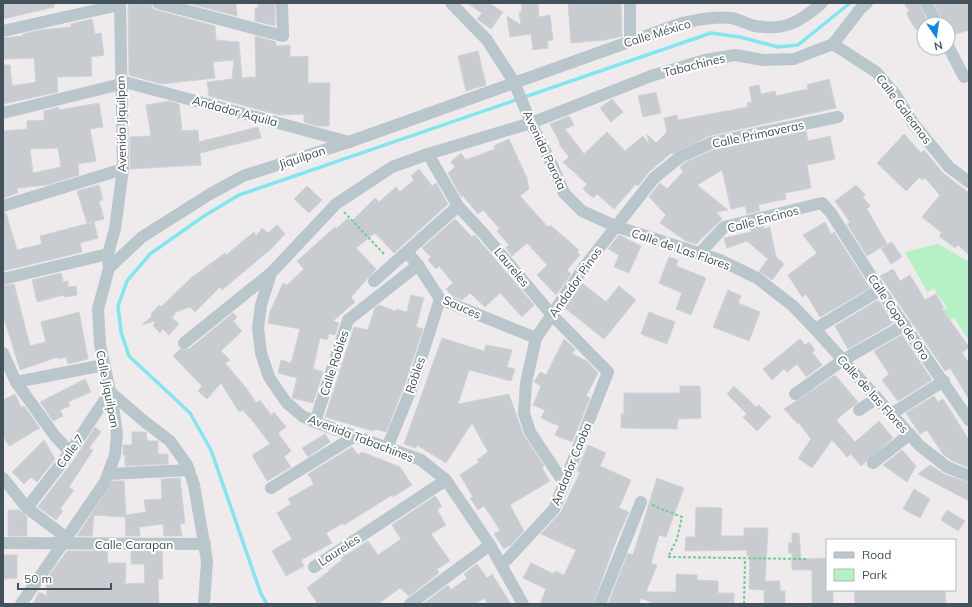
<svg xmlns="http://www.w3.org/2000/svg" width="972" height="607" font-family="Mulish,sans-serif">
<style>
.green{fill:#b6f0c5}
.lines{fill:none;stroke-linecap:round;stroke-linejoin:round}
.stream{stroke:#81e6ef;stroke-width:3.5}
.building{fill:#c8ccd1;stroke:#cfd3d8;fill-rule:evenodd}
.path{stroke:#6dcf92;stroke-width:2;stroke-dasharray:3 2;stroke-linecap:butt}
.minor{stroke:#b9c6cc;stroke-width:12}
.labels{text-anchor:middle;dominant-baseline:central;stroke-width:4;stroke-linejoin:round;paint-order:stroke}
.street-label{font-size:12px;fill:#43525a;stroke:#fff}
</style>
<rect width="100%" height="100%" fill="#efebec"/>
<polygon class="green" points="938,244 969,262 969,340 954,318 938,327 931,319 947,308 934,289 927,292 905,252"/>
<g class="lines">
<polyline class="stream" points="267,604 261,594 211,450 190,413 129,356 121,332 118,306 127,281 150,254 204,216 239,195 711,33 740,37 778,47 798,45 850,3"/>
</g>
<g class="building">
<polygon points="3,3 54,3 54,7 3,19"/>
<polygon points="151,3 152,8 156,10 215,26 216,40 239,42 242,78 256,77 255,36 276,42 276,46 290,45 290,57 308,56 308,83 330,83 329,126 317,126 304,122 304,114 279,115 209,96 207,82 232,79 234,60 213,62 215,78 162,84 129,75 128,4"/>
<polygon points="187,3 236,3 237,16"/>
<polygon points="258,3 275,3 275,26 255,21 255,8 258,8"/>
<polygon points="467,3 489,3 503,12 491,29 477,19 482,13"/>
<polygon points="521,3 538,3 539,17 550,15 553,40 547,41 548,48 533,50 531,34 510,37 507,16 521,25 519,12 522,12"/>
<polygon points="568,3 621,4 622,36 605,40 571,43"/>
<polygon points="904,3 919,3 928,23 916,30 908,17 907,13 909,11"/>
<polygon points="934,3 969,3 969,30 948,36 948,24 944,24"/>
<polygon points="92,19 95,34 101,33 104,55 91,57 92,76 57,77 58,92 3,104 3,65 10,65 12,86 36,82 34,58 3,59 3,38 23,36 23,34 40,30 71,27 71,24"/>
<polygon points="478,51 486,85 466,91 458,56"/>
<polygon points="829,79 836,108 709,136 672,154 671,153 648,173 638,186 636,184 614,209 597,194 593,198 583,189 587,184 563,162 569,157 559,144 560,143 550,124 569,116 574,125 565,129 584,154 607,132 625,151 643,136 649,144 647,134 656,143 667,132 664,118 677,115 678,120 748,107 747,103 752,102 749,87 759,85 761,94 775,91 776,96 808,89 807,85"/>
<polygon points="656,92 661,113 643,117 638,96"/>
<polygon points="612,99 623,112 611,122 600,108"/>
<polygon points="169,101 179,104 182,131 198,130 199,142 258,127 261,138 200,153 201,165 130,169 130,137 151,136 146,105"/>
<path d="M99 103 103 127 90 129 96 161 78 164 79 175 47 185 17 188 18 193 3 198V131L27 129V121L44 120V111L59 107V110ZM58 148 61 167 33 173 30 149Z"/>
<polygon points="806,131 808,141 830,136 835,159 807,165 811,188 785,193 786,199 758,205 760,211 747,214 745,206 731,209 722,170 697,185 728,210 716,212 722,219 696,244 686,241 660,223 666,215 649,197 660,183 667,189 683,172 680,167 684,163 713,150"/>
<polygon points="904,134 921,153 924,150 943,173 969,193 969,255 958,245 955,248 939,236 942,233 922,217 940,195 925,178 922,180 920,177 906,191 877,163"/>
<polygon points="509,139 527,178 529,189 520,196 548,227 550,225 579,250 577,252 580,255 567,270 571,274 556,295 537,275 547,265 527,243 512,256 506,248 509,245 497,231 500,229 483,210 478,214 463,196 461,197 448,173 455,167 451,162 461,153 466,160 495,149 494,146"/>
<polygon points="419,169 432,186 436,183 448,204 394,253 375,233 356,248 376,269 351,297 355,302 333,321 339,323 335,335 329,334 327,340 320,338 313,369 323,372 313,403 292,398 297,378 278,373 281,360 291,363 300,329 268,323 270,312 283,283 287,285 304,269 297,261 335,227 336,229 348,218 351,222 375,198 379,202 396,187 400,192 414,180 411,176"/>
<polygon points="99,185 103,200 99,201 104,219 87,223 77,191"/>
<polygon points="856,185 865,195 863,197 870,206 867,209 887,244 867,256 847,224 850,222 835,201"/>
<polygon points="307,186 322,200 309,213 294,199"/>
<polygon points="3,213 6,213 17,250 42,244 40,236 94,222 98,238 80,243 82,252 3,271"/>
<polygon points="455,219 472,237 475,235 478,239 534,305 522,317 500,293 485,307 470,293 462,300 452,296 446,289 453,283 439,266 436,269 428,260 431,257 422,248"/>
<polygon points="825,222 831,234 834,232 870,288 820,317 806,294 802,297 788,275 817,253 803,235"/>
<polygon points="277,225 285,234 272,248 222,290 220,287 195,312 190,307 176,312 172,318 179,324 169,335 163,329 160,333 153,325 155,323 154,321 142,325 152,316 151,314 159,305 161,307 191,278 225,253 226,255 254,232 256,236 262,228 268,233"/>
<polygon points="763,225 764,229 770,227 776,257 784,264 772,280 759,271 768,259 747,241 727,248 724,238 751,232 750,228"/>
<polygon points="619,235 641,246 629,273 614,267 619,255 608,249"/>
<polygon points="892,242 902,257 891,264 881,248"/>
<polygon points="669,257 678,260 676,266 706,278 691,315 676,309 682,293 659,283"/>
<polygon points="893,269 900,281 910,275 925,300 936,294 944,308 942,309 969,347 962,353 969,363 969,399 950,368 945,371 880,276"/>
<polygon points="61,273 63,282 68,281 68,287 76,286 77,295 65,297 64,295 37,302 32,280"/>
<polygon points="582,283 606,302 619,286 636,300 604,339 565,308"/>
<polygon points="14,284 30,346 46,342 41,322 79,312 88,359 68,364 66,357 58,359 58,357 20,370 3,315 3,286"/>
<polygon points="728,290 741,296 738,303 760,312 749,341 713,327"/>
<polygon points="411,295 424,298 416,327 423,329 405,384 386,432 374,429 373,431 325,417 354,327 368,330 375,308 379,305 395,311 396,309 407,312"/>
<polygon points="878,300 893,323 848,349 835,326"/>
<polygon points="649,312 675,322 667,344 641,334"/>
<polygon points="233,313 237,317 233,321 242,331 221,351 230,360 225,363 247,389 256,403 260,400 271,415 274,412 286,427 278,433 291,451 284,457 291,467 267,481 252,455 270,444 255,424 243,410 239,412 221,383 207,399 198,391 202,386 173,356 180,349 189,349"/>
<polygon points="902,335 932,380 898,401 882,380 889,374 874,351"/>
<polygon points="442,338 484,351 486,345 512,350 507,367 515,369 511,381 469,370 458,404 509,394 523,434 544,466 542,468 550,481 510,505 524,531 511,545 504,549 494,534 500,530 484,506 478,510 470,498 473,497 460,475 479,462 477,460 488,452 472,423 446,463 417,445 416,448 404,444"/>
<polygon points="564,339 575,349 572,354 587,361 598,373 586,396 590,398 572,442 555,435 559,426 541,418 545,410 533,405 541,386 534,382 540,372 546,375"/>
<polygon points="800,339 805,345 809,342 815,350 812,352 822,365 806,377 797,364 787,372 784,369 772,380 763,369"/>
<polygon points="835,375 858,402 836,420 855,442 879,421 893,438 861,466 851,454 847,457 832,440 812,468 798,458 811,439 799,423 798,424 784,409"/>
<polygon points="85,379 91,392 68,402 70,406 60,410 63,416 53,421 40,402"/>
<polygon points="680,386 700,386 701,418 678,419 677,429 621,428 621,414 624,414 624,393 680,393"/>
<polygon points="734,386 756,407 759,405 771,417 757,431 743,417 747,414 727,394"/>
<polygon points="15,394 21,407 24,406 40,428 9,446 3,435 3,400"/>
<polygon points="934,396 938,402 943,399 969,440 969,468 951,460 943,454 927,430 920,434 906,413"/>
<polygon points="95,427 101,432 89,448 93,450 69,487 74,490 60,509 63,511 56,520 38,507 76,457"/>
<polygon points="132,432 146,432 147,441 158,441 158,454 168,454 168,464 125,466 125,455 123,455 123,445 132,445"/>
<polygon points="325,434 330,442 308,457 302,448"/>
<polygon points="44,440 55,459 37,482 31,477 24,484 12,472"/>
<polygon points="588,445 606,453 600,466 631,480 619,508 629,512 616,541 593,604 540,604 546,589 523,578 531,563 554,574 555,571 564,575 576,550 541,534 561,512 580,472 577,471"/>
<polygon points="352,447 358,455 362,452 400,467 412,485 393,497 392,495 344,525 343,523 326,533 332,543 301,560 304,566 286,576 272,551 292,539 277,513 291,504 288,499 314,484 308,474"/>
<polygon points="902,450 916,466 907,482 883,465"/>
<polygon points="930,465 944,474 969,483 969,501 918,474"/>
<polygon points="180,478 185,523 180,524 182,536 164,536 163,524 139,527 140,536 126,536 125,517 94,515 92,536 77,536 113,481 124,481 126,515 146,512 144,500 162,499 161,479"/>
<polygon points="657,478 684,488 666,537 659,535 651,563 657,565 646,592 676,592 676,574 697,575 697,580 718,581 718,593 734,593 734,604 655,604 641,598 639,604 608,604 628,553 633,555"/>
<polygon points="914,489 930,499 920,518 903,509"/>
<polygon points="435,496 442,506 437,510 446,525 431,534 450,561 437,569 439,573 409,596 400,588 378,604 318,604 307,588 329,571 329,570 342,560 341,558 368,541 378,555 401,539 392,525"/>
<polygon points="696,507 722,508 721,536 744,536 744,528 768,528 765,581 780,581 780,591 785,591 785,604 764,604 764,590 749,589 750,556 747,556 747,550 685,551 686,537 695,537"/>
<polygon points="8,510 19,510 27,517 27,536 8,536"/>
<polygon points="947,510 965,521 958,531 941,520"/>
<polygon points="792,533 799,533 801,559 827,558 827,592 833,592 833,604 812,604 812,570 792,570 792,553 789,553 788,543 792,543"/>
<polygon points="67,551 107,551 108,563 126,563 125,584 145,583 144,564 131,564 131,551 162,551 163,579 158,579 159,604 33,604 39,592 47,596 46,580"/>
<polygon points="3,555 17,555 17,578 3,579"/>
<polygon points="477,564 487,578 492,574 511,604 487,604 484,598 476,604 423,604 448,585 451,590 467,578 464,574"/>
<polygon points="854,590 945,590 946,604 855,604"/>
</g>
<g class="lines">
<g class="path">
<polyline points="344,212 385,255"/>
<polyline points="652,505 682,517 677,539 668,557 806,559"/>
<polyline points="744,604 745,559"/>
</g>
<g class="minor">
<polyline points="158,3 283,36 282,3"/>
<polyline points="451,3 487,40 514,82 531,123 553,167 564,193 582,211 615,226 720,260 757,278 793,306 815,329 920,446 947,467 969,476"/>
<polyline points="926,3 937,24"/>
<polyline points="3,31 119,5"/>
<polyline points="630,41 630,3"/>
<polyline points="833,44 876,72 895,94 913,123 949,167 969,182"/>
<polyline points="948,46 964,77"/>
<polyline points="121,81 349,142"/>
<polyline points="3,113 121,84"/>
<polyline points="428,154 458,206 484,234 552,315 608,372 554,509 502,565"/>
<polyline points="3,206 123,169"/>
<polyline points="407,252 418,265 440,299 536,338"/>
<polyline points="700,253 724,227 822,203 831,213 880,290 969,420"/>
<path d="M109 268 142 237 210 194 243 176 349 142 682 23C698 20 715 16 731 18 739 19 747 24 755 26 785 31 800 22 822 3"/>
<polyline points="3,279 108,254"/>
<polyline points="374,281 458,206"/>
<polyline points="815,329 880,290"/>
<polyline points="184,343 271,273"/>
<polyline points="3,353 16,382 55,436 70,452"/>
<polyline points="16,382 104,365"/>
<polyline points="795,394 843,360 905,325"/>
<polyline points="859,410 877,398"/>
<polyline points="891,414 944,381"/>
<polyline points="315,422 348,320 418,265"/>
<polyline points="387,448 412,387 440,299"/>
<polyline points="873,463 910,434"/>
<polyline points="108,474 189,470"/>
<polyline points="3,478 27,508 67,538"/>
<polyline points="564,483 530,432 524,413 526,383 536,338 585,266 654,178 680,157 711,143 838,117"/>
<polyline points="271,488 355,436"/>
<polyline points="27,508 70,452 110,392 145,422 170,441 187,465 194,485 207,561 204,604"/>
<polyline points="3,543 205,544"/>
<polyline points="314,567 446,480"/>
<polyline points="21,604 105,482 115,455 117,434 113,406 100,344 98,309 109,268 108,254 115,229 123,169 120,3"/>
<polyline points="410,604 490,545"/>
<polyline points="523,604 490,545 446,480 421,460 315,422 302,416 286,402 269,377 261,353 258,328 261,305 271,273 336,204 392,167 428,154 531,123 651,76 705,60 735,55 763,60 794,59 833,44 861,8 867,3"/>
<polyline points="600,604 641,502"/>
</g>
</g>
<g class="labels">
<g class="street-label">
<text transform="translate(657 33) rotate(-17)">Calle México</text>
<text transform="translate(694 65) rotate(-14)">Tabachines</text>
<text transform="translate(904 109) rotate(53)">Calle Galeanas</text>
<text transform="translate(235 111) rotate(15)">Andador Aquila</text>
<text transform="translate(121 124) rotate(-91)">Avenida Jiquilpan</text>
<text transform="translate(758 134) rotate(-12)">Calle Primaveras</text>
<text transform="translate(545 150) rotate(65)">Avenida Parota</text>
<text transform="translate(302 157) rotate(-18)">Jiquilpan</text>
<text transform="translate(763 219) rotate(-15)">Calle Encinos</text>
<text transform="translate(681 249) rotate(19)">Calle de Las Flores</text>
<text transform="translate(512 267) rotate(50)">Laureles</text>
<text transform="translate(575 282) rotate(-55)">Andador Pinos</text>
<text transform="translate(462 307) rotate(24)">Sauces</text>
<text transform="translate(899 317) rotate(56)">Calle Copa de Oro</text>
<text transform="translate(334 363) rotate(-72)">Calle Robles</text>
<text transform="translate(415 375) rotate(-71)">Robles</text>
<text transform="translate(108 389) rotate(79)">Calle Jiquilpan</text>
<text transform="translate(873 394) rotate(48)">Calle de las Flores</text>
<text transform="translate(361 438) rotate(21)">Avenida Tabachines</text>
<text transform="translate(70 451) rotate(-54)">Calle 7</text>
<text transform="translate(571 464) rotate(-68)">Andador Caoba</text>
<text x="134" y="544">Calle Carapan</text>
<text transform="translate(339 550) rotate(-33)">Laureles</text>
</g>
</g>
<rect width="972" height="607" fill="none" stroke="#43525a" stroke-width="8"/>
<rect x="826" y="539" width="130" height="52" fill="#ffffff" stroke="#b4babd"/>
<rect x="834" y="552" width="20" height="6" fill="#b9c6cc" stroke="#b4babd"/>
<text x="862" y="559" font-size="12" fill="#43525a">Road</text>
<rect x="834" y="569" width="20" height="12" fill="#b6f0c5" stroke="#b4babd"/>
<text x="862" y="579" font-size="12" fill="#43525a">Park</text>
<g transform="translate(936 36) rotate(167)"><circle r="19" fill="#ffffff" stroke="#b4babd"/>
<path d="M0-3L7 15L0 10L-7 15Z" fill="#1187e3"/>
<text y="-6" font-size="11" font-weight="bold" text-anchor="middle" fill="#43525a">N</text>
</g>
<path d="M18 583v6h93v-6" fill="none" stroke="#43525a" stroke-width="2"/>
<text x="24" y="583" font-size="12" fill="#43525a" stroke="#ffffff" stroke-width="3" paint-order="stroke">50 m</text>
</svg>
